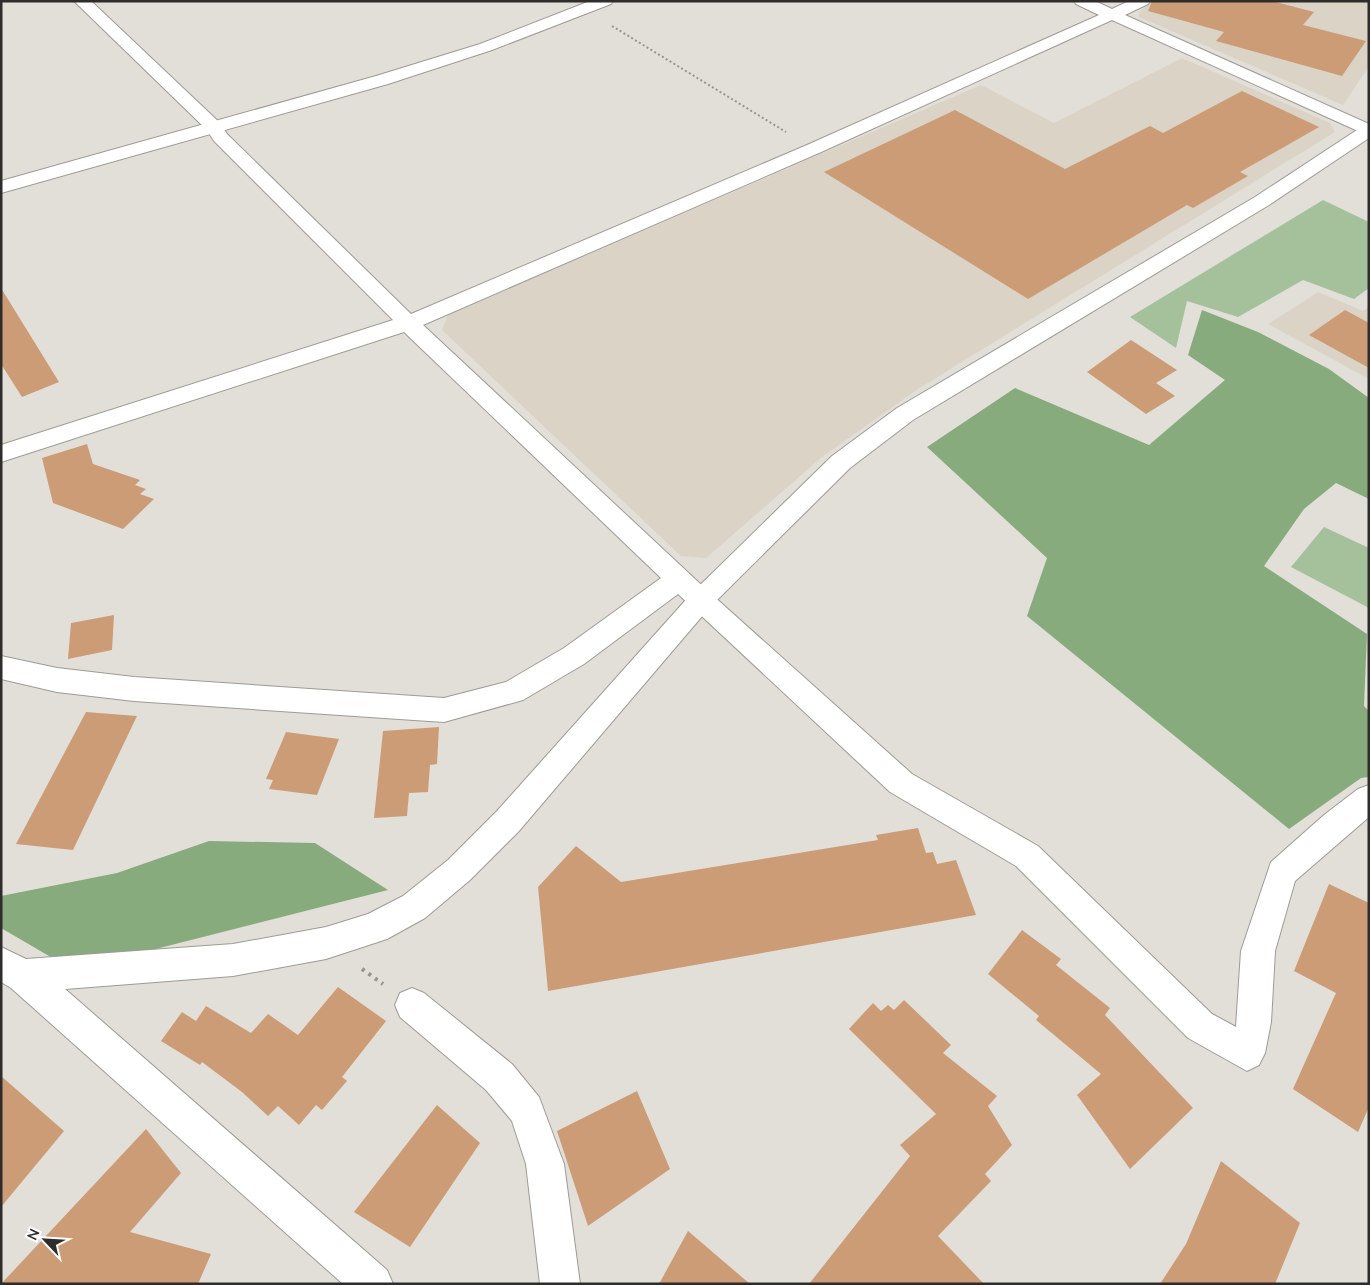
<svg xmlns="http://www.w3.org/2000/svg" width="1370" height="1285" font-family="'Nunito Sans',sans-serif">
<style>
.built{fill:#dad3c6}
.green{fill:#a5c19c}
.forest{fill:#87ab7c}
.building{fill:#cc9c77}
.lines{fill:none;stroke-linecap:round;stroke-linejoin:round}
.minor-casing{stroke:#9e9b95;stroke-width:2}
.tertiary-casing{stroke:#9e9b95;stroke-width:2}
.path-far1{stroke:#96948f;stroke-width:2;stroke-dasharray:2 2.5;stroke-linecap:butt}
.path{stroke:#96948f;stroke-width:4;stroke-dasharray:3 5;stroke-linecap:butt}
.minor{fill:#fff;fill-rule:evenodd}
.tertiary{fill:#fff;fill-rule:evenodd}
</style>
<rect width="100%" height="100%" fill="#e2dfd8"/>
<g class="built">
<polygon points="1151,1 1369,1 1369,66 1343,105 1139,17 1139,13"/>
<polygon points="1182,58 1330,123 1335,132 918,389 822,457 706,558 681,556 442,330 448,315 981,85 1054,123"/>
<polygon points="1318,292 1363,311 1369,307 1369,379 1268,324"/>
</g>
<g class="green">
<polygon points="1323,200 1369,222 1369,288 1354,299 1303,280 1238,317 1187,301 1176,348 1130,317"/>
<polygon points="1324,527 1369,548 1369,608 1291,567"/>
</g>
<g class="forest">
<polygon points="1202,310 1258,332 1329,369 1369,398 1369,499 1336,483 1304,509 1264,566 1367,634 1364,706 1369,711 1369,777 1361,778 1289,829 1027,616 1047,558 927,447 1015,388 1149,445 1225,380 1188,355"/>
<polygon points="209,841 315,843 388,890 73,970 1,928 1,896 117,873"/>
</g>
<g class="building">
<polygon points="1152,1 1272,1 1314,12 1303,25 1366,41 1342,76 1216,41 1224,32 1148,11"/>
<polygon points="1242,91 1319,127 1240,172 1248,176 1193,208 1187,205 1028,299 824,172 955,110 1065,169 1150,126 1163,133"/>
<polygon points="1,288 59,382 22,397 1,364"/>
<polygon points="1345,310 1369,323 1369,368 1309,335"/>
<polygon points="1131,340 1177,370 1156,383 1175,396 1146,414 1087,372"/>
<polygon points="87,444 93,464 140,480 135,485 146,489 140,494 154,499 123,529 53,503 42,458"/>
<polygon points="114,615 112,650 68,659 71,623"/>
<polygon points="86,712 137,716 73,850 16,844"/>
<polygon points="439,727 437,764 430,765 428,792 409,793 407,816 374,818 383,731"/>
<polygon points="286,732 339,739 317,795 269,789 273,780 266,779"/>
<polygon points="918,828 926,853 933,852 937,864 956,860 976,915 548,991 538,887 576,846 621,882 878,840 876,835"/>
<polygon points="1329,884 1369,903 1369,1107 1358,1132 1293,1089 1336,993 1294,971"/>
<polygon points="1022,930 1061,959 1056,965 1110,1008 1105,1015 1193,1108 1130,1169 1077,1095 1101,1074 1036,1020 1039,1016 988,974"/>
<polygon points="338,987 386,1021 342,1077 347,1081 322,1110 316,1105 299,1125 278,1106 268,1116 242,1092 202,1062 200,1065 161,1041 182,1012 196,1021 206,1006 251,1033 268,1014 298,1035"/>
<polygon points="904,1000 951,1045 943,1053 997,1096 988,1106 1012,1145 985,1174 991,1181 938,1236 984,1284 809,1284 910,1156 900,1145 936,1114 849,1029 873,1003 881,1011 888,1005 894,1010"/>
<polygon points="1,1076 64,1131 1,1207"/>
<polygon points="637,1091 670,1169 588,1226 557,1131"/>
<polygon points="437,1105 480,1143 410,1247 354,1212"/>
<polygon points="146,1129 181,1173 130,1232 211,1254 198,1284 1,1284"/>
<polygon points="1221,1161 1300,1223 1275,1284 1160,1284 1186,1244"/>
<polygon points="688,1231 750,1284 659,1284"/>
</g>
<g class="lines">
<g class="minor-casing">
<g id="minor">
<polygon points="74,1 91,1 220,123 227,134 411,314 807,145 1099,15 1076,4 1074,1 1095,1 1112,9 1129,1 1150,1 1148,4 1125,15 1369,124 1369,136 1112,20 819,153 423,325 710,593 912,774 1038,846 1212,1014 1236,1027 1241,951 1271,862 1324,815 1358,789 1369,785 1369,817 1295,881 1275,951 1271,1022 1265,1053 1259,1065 1247,1071 1188,1038 1016,866 890,792 678,594 584,664 523,700 444,722 134,701 57,692 1,679 1,656 57,668 134,677 444,698 506,682 564,648 661,578 404,332 1,462 1,445 393,320 214,141 207,130"/>
<polygon points="412,988 424,993 512,1064 539,1097 564,1164 580,1284 540,1284 526,1164 512,1121 486,1090 400,1017 395,1005 400,993"/>
</g>
</g>
<g class="tertiary-casing">
<g id="tertiary">
<polygon points="590,1 613,1 611,4 492,50 388,84 1,193 1,181 376,76 480,44"/>
<polygon points="1369,125 1369,138 1269,205 913,420 850,468 710,607 519,831 470,880 425,918 387,939 326,959 233,976 65,989 387,1270 393,1284 343,1284 11,988 1,982 1,947 26,959 233,944 326,927 368,914 403,896 448,860 497,811 692,593 832,456 897,408 1255,197 1363,126"/>
</g>
</g>
<polyline class="path-far1" points="612,26 786,132"/>
<polyline class="path" points="362,969 383,984"/>
<use href="#minor" class="minor"/>
<use href="#tertiary" class="tertiary"/>
</g>
<rect width="1370" height="1285" fill="none" stroke="#2f2d2b" stroke-width="5"/>
<g transform="translate(45 1240) rotate(295)" stroke="#ffffff" stroke-width="4" paint-order="stroke">
<path d="M0-4L9 19L0 12L-9 19Z" fill="#2f2d2b"/>
<text y="-8" font-size="14" font-weight="bold" text-anchor="middle" fill="#2f2d2b">N</text>
</g>
</svg>
